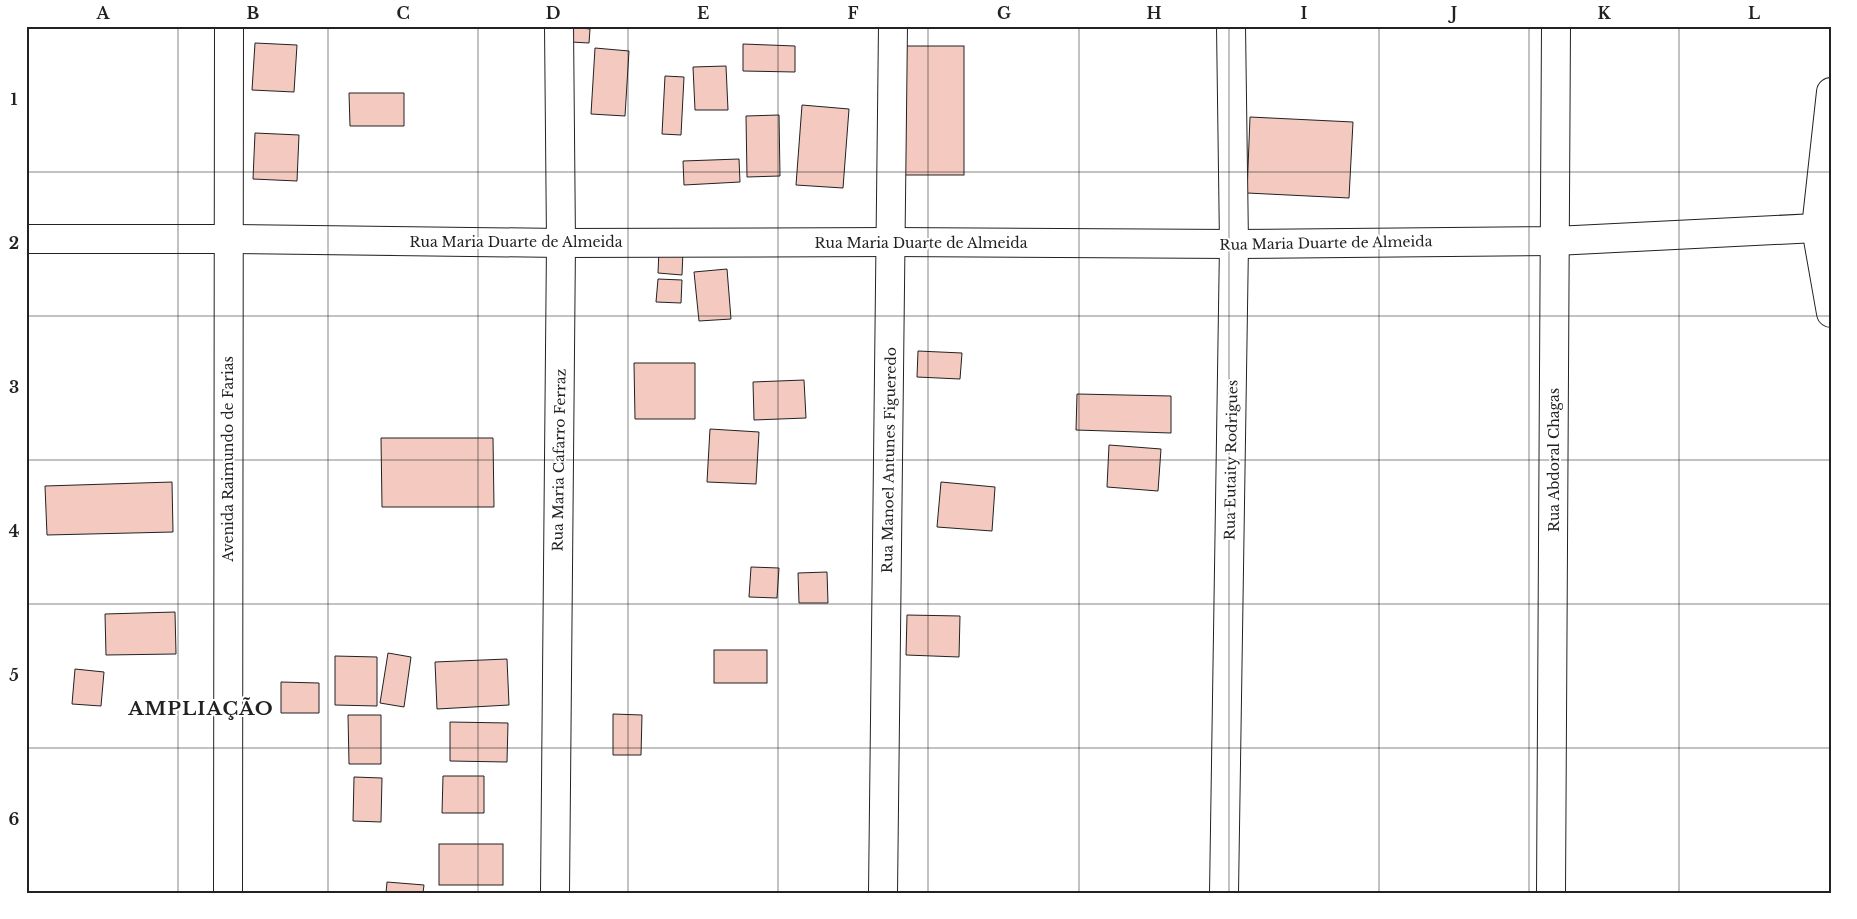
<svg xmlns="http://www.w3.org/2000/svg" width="1857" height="919" font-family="'Libre Baskerville',serif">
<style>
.building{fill:#f3c9c0;stroke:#222}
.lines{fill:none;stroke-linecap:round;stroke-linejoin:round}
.street-casing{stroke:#222;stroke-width:30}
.secondary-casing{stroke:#222;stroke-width:30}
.street{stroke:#fff;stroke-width:28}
.secondary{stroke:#fff;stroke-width:28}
.grid{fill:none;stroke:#222;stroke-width:1;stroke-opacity:0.55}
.labels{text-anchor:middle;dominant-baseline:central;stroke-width:4;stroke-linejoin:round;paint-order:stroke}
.street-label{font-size:14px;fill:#222;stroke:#fff}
.district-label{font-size:19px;font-weight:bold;letter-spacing:1px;fill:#222;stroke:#fff}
.neatline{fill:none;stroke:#222;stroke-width:2}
.grid-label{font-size:16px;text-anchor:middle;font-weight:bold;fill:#222}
</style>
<rect width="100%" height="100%" fill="#fff"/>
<g class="building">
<polygon points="572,27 590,29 589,43 571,42"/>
<polygon points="255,43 297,45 294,92 252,90"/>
<polygon points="743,44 795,46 795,72 743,71"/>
<rect x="905" y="46" width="59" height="129"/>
<polygon points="595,48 629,51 625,116 591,114"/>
<polygon points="726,66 728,110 695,110 693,67"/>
<polygon points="665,76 684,77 681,135 662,134"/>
<polygon points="349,93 404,93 404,126 350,126"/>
<polygon points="802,105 849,109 843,188 796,185"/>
<polygon points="779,115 780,176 747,177 746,116"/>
<polygon points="1250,117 1353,122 1349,198 1247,193"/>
<polygon points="255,133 299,135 297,181 253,179"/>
<polygon points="739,159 740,182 684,185 683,161"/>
<polygon points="659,250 683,251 682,275 658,273"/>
<polygon points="727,269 731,319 699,321 694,272"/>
<polygon points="658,279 682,280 681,303 656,302"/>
<polygon points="918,351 962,353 960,379 917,377"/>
<polygon points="634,363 695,363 695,419 635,419"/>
<polygon points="804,380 806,418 754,420 753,382"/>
<polygon points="1077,394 1171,396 1171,433 1076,430"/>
<polygon points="710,429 759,432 756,484 707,482"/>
<polygon points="381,438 493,438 494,507 382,507"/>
<polygon points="1109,445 1161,449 1158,491 1107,487"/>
<polygon points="172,482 173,532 47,535 45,486"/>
<polygon points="941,482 995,487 992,531 937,527"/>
<polygon points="751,567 779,568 777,598 749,597"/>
<polygon points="827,572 828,603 799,603 798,573"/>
<polygon points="175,612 176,654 106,655 105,614"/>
<polygon points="907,615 960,616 959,657 906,655"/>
<rect x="714" y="650" width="53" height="33"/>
<polygon points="388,653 411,657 404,707 380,703"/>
<polygon points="335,656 377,657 377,706 335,705"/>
<polygon points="507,659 509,705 437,709 435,662"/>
<polygon points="75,669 104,672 101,706 72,704"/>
<polygon points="281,682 319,683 319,713 281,713"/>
<polygon points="613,714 642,715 641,755 613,755"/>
<polygon points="348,715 381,715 381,764 349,764"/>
<polygon points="450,722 508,723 507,762 450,761"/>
<polygon points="443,776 484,776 484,813 442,813"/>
<polygon points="354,777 382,778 381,822 353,821"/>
<rect x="439" y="844" width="64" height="41"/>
<polygon points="387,882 424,885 423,893 386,893"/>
</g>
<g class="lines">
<g class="street-casing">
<g id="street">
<polyline points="1831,92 1816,228 1831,313"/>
<polyline points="228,239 561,243 892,242 1234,244 1555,241 1816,228"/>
<polyline points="555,893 561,243 559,26"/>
<polyline points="883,893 893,26"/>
<polyline points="1224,893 1234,244 1231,26"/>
<polyline points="1551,893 1556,26"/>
</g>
</g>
<g class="secondary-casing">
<g id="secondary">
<polyline points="26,239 228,239"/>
<polyline points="228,893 229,26"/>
</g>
</g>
<use href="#street" class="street"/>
<use href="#secondary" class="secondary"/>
</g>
<path class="grid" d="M178 26V893M328 26V893M478 26V893M628 26V893M778 26V893M928 26V893M1079 26V893M1229 26V893M1379 26V893M1529 26V893M1679 26V893M26 172H1831M26 316H1831M26 460H1831M26 604H1831M26 748H1831"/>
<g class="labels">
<g class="street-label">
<text x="516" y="242">Rua Maria Duarte de Almeida</text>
<text x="921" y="243">Rua Maria Duarte de Almeida</text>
<text transform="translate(1326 243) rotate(-1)">Rua Maria Duarte de Almeida</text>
<text transform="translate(228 459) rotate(-90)">Avenida Raimundo de Farias</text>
<text transform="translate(559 460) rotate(-89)">Rua Maria Cafarro Ferraz</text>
<text transform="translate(889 460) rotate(-89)">Rua Manoel Antunes Figueredo</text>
<text transform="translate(1231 460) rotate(-89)">Rua Eutaity Rodrigues</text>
<text transform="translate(1554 460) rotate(-90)">Rua Abdoral Chagas</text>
</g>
<g class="district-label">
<text x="201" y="708">AMPLIAÇÃO</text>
</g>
</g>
<rect width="1857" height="919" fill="none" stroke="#ffffff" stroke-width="55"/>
<rect x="28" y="28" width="1802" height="864" class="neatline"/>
<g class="grid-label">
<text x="103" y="19">A</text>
<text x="253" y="19">B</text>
<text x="403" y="19">C</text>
<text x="553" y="19">D</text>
<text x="703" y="19">E</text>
<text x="853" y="19">F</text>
<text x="1004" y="19">G</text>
<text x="1154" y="19">H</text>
<text x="1304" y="19">I</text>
<text x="1454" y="19">J</text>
<text x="1604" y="19">K</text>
<text x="1754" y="19">L</text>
<text x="14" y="105">1</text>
<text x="14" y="249">2</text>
<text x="14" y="393">3</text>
<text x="14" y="537">4</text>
<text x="14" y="681">5</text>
<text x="14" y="825">6</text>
</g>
</svg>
